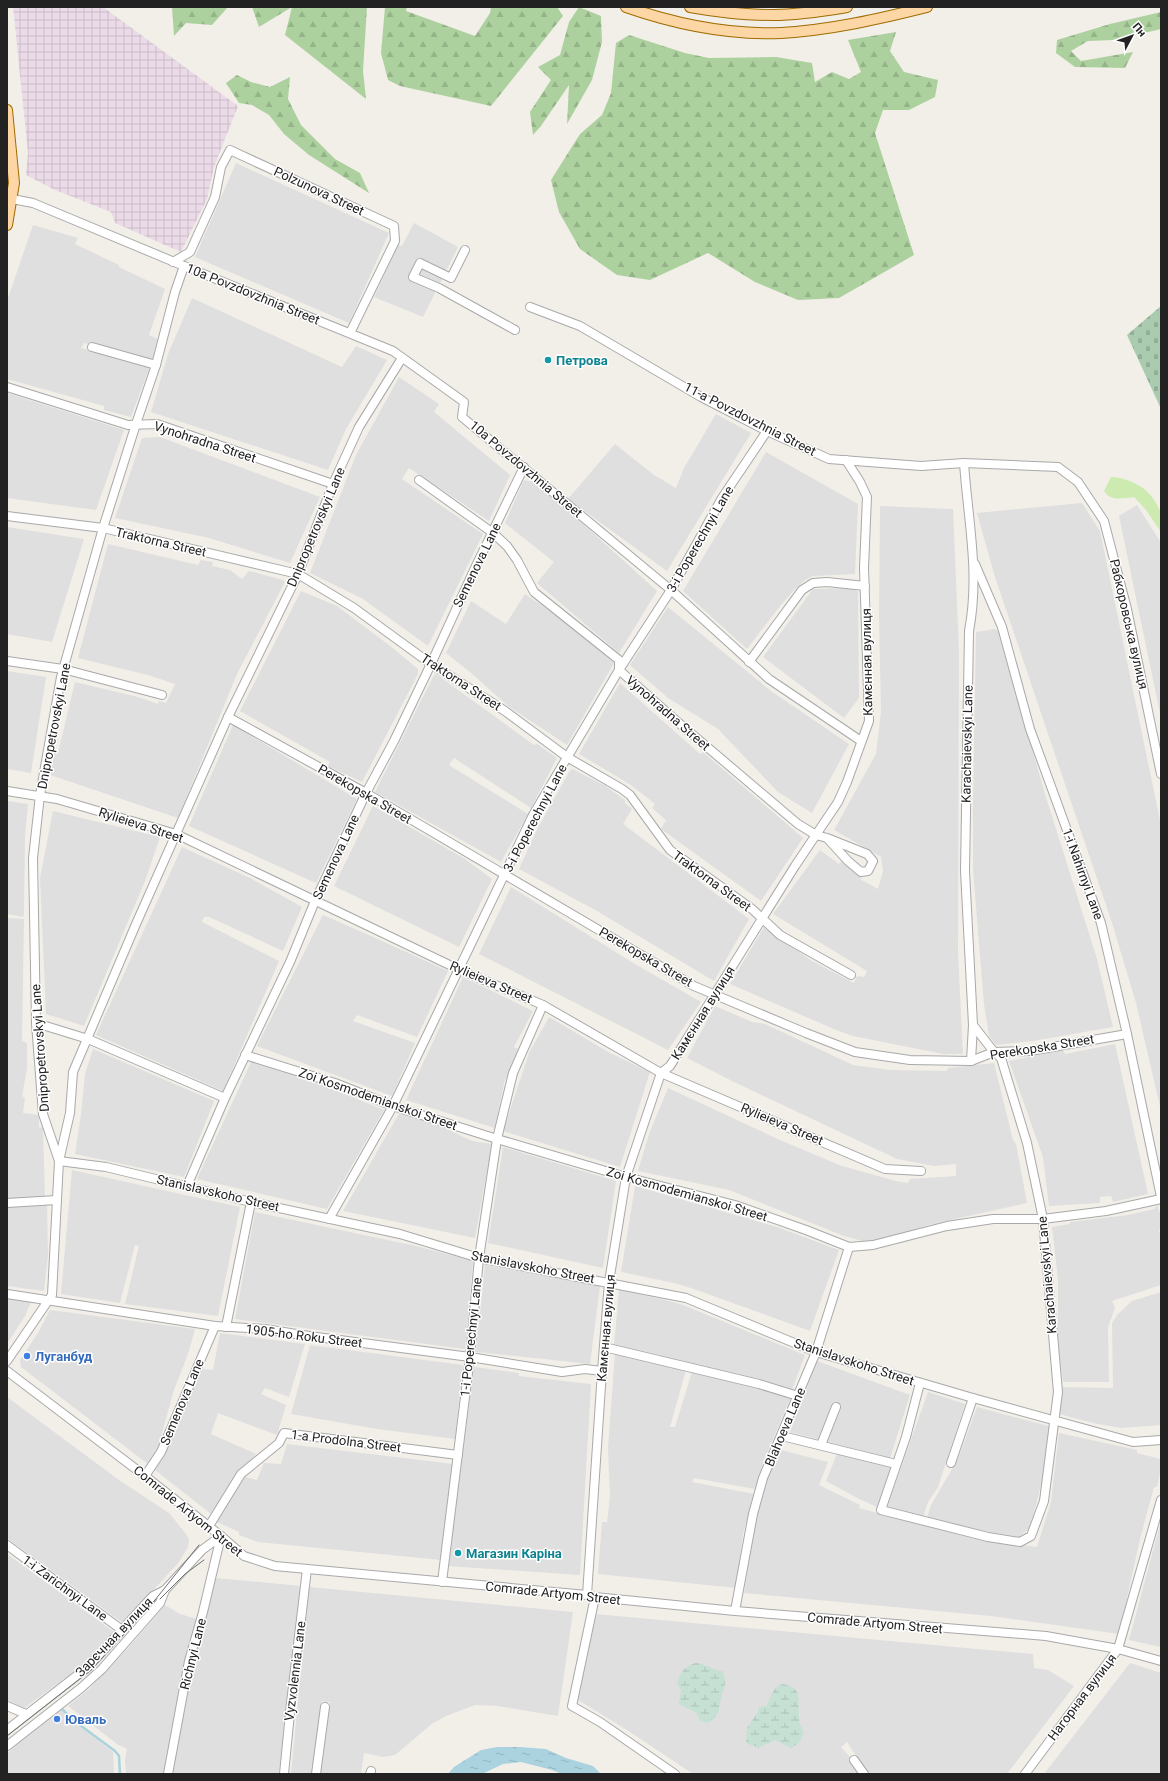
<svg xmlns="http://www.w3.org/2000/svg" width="1168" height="1781" font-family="Roboto,sans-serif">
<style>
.residential{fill:#e0dfdf}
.industrial{fill:url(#industrial-grid)}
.grass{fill:#cdebb0}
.forest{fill:url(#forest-firs)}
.wetland{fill:url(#wetland-marsh)}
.cemetery{fill:url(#cemetery-stones)}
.water{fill:url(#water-ripples)}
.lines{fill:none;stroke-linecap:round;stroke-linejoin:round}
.stream{stroke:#aad3df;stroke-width:2.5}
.minor-casing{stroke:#a9a9a9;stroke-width:10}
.major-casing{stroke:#a06b00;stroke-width:12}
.minor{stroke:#fff;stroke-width:8}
.major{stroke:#fcd6a4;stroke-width:10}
.tram{stroke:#707070;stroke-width:1}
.culture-dot{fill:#0f9aa8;stroke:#fff;stroke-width:1.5}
.shop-dot{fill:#3f7fe0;stroke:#fff;stroke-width:1.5}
.labels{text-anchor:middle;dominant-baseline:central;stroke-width:3;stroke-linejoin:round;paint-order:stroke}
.street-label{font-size:13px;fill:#222;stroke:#fff}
.culture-label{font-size:13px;font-weight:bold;fill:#0d838f;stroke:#fff;text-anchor:start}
.shop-label{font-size:13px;font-weight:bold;fill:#366cbe;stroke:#fff;text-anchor:start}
</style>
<defs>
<pattern id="industrial-grid" width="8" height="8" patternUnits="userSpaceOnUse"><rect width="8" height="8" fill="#ebdbe8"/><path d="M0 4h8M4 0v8" fill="none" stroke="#c9bcc7"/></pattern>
<pattern id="forest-firs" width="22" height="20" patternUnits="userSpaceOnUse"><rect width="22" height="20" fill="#add19e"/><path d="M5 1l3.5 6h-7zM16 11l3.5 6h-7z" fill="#95b388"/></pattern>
<pattern id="wetland-marsh" width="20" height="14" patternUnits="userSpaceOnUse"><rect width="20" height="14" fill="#c6e0d4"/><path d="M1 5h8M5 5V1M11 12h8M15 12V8" fill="none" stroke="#aac0b6"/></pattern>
<pattern id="cemetery-stones" width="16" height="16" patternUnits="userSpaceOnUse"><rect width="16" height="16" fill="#aacbaf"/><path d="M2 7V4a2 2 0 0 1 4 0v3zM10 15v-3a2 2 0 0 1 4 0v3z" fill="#92ae96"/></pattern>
<pattern id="water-ripples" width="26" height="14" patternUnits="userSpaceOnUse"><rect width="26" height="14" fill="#aad3df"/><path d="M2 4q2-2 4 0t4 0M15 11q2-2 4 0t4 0" fill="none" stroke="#92b5bf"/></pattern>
</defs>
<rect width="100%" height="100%" fill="#f2efe9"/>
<g class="residential">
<polygon points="236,163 389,233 349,323 195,257"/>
<polygon points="414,223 458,247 423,317 374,297 398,245 402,246"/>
<polygon points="33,225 78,238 75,244 119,265 119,267 165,289 149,335 158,339 152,360 84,343 81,348 150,366 131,417 104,410 104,406 7,379 7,301"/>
<polygon points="192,298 342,367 356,346 387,360 346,429 328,470 151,412 168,354"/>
<polygon points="399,377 439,404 434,412 510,475 489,521 409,468 402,479 483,534 428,646 363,599 310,573 356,455"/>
<polygon points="7,393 124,430 96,510 7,498"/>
<polygon points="716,414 751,433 667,571 568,499 615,444 654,475 676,488 684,468"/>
<polygon points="160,437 320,497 290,563 209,538 115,518 142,438"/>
<polygon points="766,452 858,504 855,574 813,576 805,580 795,589 780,606 747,649 683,591"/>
<polygon points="524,480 538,483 657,591 619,653 537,583 554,562 505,523"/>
<polygon points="1082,503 1100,531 1161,825 1161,1111 1136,1003 1112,923 995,577 977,513"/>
<polygon points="1137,505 1161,543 1161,718 1119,516"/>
<polygon points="880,506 953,509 959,651 958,952 963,1054 943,1054 853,1036 836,1030 730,984 764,927 812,961 854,983 857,976 864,977 867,971 773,914 820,850 839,864 842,860 862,877 860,879 878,889 883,871 881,857 834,830 876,754 881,712 879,618"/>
<polygon points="7,527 84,539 52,642 7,634"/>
<polygon points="108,544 198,565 201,560 213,562 212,566 230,570 242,579 249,571 283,580 285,582 237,674 178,818 50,775 54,753 58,753 75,682 138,697 158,704 159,701 166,703 175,684 148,675 78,658"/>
<polygon points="853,588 858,592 859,698 844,718 763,657 813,589"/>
<polygon points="301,591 337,606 389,645 418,669 418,674 362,782 328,766 330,762 240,711"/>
<polygon points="525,594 563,620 614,663 567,745 508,706 471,673 446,653 471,601 506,624"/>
<polygon points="668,607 771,691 849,744 812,813 778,792 718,729 668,698 630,665"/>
<polygon points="995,629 999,632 1045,794 1097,959 1113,1027 1033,1041 996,1045 989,1036 984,1004 973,870 973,803 976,632"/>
<polygon points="7,671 46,677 31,773 7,769"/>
<polygon points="436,674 534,745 537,744 557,758 531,808 454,758 449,765 528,814 501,862 375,792 434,675"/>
<polygon points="620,683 700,754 703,752 803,838 761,901 661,829 666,820 652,808 655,804 631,785 579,754"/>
<polygon points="233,725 357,799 316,883 189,826"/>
<polygon points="572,769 604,785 625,800 625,803 632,809 623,824 749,919 714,981 597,911 519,869 538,828 569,772"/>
<polygon points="7,801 28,804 25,837 24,914 23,917 7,914"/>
<polygon points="373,806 465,859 492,879 459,947 334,886"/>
<polygon points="53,811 160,837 145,881 84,1026 46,1014 40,878"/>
<polygon points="182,847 250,878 302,907 283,951 209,917 204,917 202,922 279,961 223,1091 96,1035"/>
<polygon points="511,887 635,964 701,1002 668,1050 479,954"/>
<polygon points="323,915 362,932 448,971 417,1037 357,1015 353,1021 415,1043 392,1096 257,1046"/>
<polygon points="7,918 24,919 22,1041 27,1043 27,1068 22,1096 25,1098 23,1113 39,1115 39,1127 43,1128 45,1197 7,1199"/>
<polygon points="463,977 533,1011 514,1047 518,1049 504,1083 495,1128 406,1100"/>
<polygon points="715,1006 752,1022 765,1024 853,1065 890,1070 947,1071 948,1068 994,1063 1013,1140 1016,1144 1027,1203 928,1225 884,1240 866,1242 844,1236 729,1190 638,1171 649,1134 668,1088 780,1140 842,1166 896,1181 908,1183 910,1179 956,1176 956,1164 934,1166 897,1159 732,1081 687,1058"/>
<polygon points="549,1017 610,1053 650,1072 620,1167 503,1131 529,1053"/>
<polygon points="1115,1044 1148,1194 1113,1202 1111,1196 1100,1197 1100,1203 1049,1206 1043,1157 1009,1061 1063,1050 1065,1054"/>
<polygon points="93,1049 214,1101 184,1177 75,1154 81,1114 85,1074"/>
<polygon points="252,1060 318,1083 384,1110 327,1209 197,1179"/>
<polygon points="400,1112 441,1126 472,1141 492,1144 475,1238 343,1211"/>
<polygon points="503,1147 616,1181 603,1268 488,1243"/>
<polygon points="72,1170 240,1207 218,1316 125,1304 139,1246 135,1245 120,1303 61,1294"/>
<polygon points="635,1186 777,1227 839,1250 810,1331 694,1289 674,1283 621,1272"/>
<polygon points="47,1204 48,1255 44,1291 7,1286 7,1205"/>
<polygon points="1157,1205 1161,1216 1161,1229 1159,1230 1161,1237 1161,1285 1112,1301 1115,1308 1108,1327 1109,1382 1063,1382 1058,1343 1058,1280 1052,1227 1070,1224 1070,1222 1128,1215 1154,1209"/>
<polygon points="255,1212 416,1246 473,1261 465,1349 235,1319"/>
<polygon points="485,1265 600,1286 590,1364 476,1352"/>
<polygon points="619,1290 662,1299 683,1305 805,1355 792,1390 756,1378 739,1377 659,1355 614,1345"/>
<polygon points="1161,1292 1161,1425 1121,1428 1093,1423 1059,1414 1063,1387 1113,1388 1112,1323 1118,1314 1132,1301"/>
<polygon points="7,1298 31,1302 25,1316 7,1344"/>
<polygon points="50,1310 195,1329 188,1354 174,1390 158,1447 148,1464 21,1367 20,1360 38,1333"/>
<polygon points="220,1333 305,1344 289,1397 265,1388 261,1394 286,1405 277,1435 218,1413 211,1434 256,1454 238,1474 211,1514 155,1470 167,1450 202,1369 213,1370"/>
<polygon points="310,1345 463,1365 455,1439 377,1429 291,1414"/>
<polygon points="615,1352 686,1370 670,1427 675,1427 692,1372 791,1397 764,1460 755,1489 694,1478 692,1482 754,1494 743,1534 736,1588 598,1574 602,1522 607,1522 610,1496 608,1448"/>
<polygon points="817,1361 910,1395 890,1458 790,1432"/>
<polygon points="474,1367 519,1373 519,1376 591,1384 580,1575 448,1566"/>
<polygon points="928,1392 965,1404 938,1487 928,1502 923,1517 887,1507"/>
<polygon points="7,1397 119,1480 169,1513 186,1534 189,1540 188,1547 179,1562 123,1623 7,1538"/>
<polygon points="977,1407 1052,1427 1046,1465 1030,1528 1019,1537 966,1528 927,1518 931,1505 958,1459"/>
<polygon points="1059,1433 1137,1450 1137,1453 1161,1459 1161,1467 1157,1487 1154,1487 1140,1539 1119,1634 991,1616 744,1593 755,1523 768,1477 781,1450 828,1462 819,1485 860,1505 859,1508 972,1538 1037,1547 1051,1502"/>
<polygon points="287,1444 454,1464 441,1560 258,1542 239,1535 239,1532 217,1522 240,1482 245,1477 257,1480 264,1463 281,1464"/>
<polygon points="837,1454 891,1467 877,1507 861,1500 826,1481"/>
<polygon points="1161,1521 1161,1647 1129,1640"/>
<polygon points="7,1554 114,1632 85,1664 24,1708 7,1700"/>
<polygon points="216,1578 301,1586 279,1774 171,1774 199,1639"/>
<polygon points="309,1587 573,1612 558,1716 498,1706 475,1705 446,1716 433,1723 395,1755 383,1757 364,1753 361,1774 320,1774 330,1702 322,1701 313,1774 291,1774"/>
<polygon points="165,1605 180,1614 197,1619 190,1645 163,1774 126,1774 125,1760 127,1749 117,1744 68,1706 89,1689 130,1646"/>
<polygon points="595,1614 1033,1654 1034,1668 1048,1670 1074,1686 1007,1774 868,1774 847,1742 841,1747 849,1756 858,1774 693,1774 627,1730 578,1700"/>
<polygon points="1130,1663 1161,1673 1161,1774 1044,1774"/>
<polygon points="60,1708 70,1719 113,1752 114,1774 7,1774 7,1754 28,1734"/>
</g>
<polygon class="industrial" points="13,7 103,7 238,106 214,167 207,199 181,252 115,223 111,212 55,190 26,175 28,153"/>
<path class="grass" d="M1111 477C1133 478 1154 491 1161 514 1162 519 1161 527 1161 532L1146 510 1134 497C1123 498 1111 502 1104 491Z"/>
<g class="forest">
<polygon points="172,7 228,7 212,25 186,23 174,36"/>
<polygon points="252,7 292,7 259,27"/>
<polygon points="292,7 367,7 363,71 366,99 285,35"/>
<polygon points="385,7 407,7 406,11 475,36 490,13 491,7 557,7 563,16 491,106 400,86 388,80 381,53"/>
<polygon points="579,7 601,16 602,42 592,80 567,124 569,85 541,126 533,135 530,112 551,80 538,67 560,55 569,22"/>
<polygon points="1161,12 1161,29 1114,40 1088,41 1071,51 1081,61 1133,52 1125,68 1075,67 1056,53 1057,40 1110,24"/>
<polygon points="896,32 890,51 904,72 938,80 935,97 909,110 883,110 875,133 914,255 839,298 798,300 755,282 708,253 650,280 617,275 580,249 559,212 551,180 580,134 602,115 611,93 616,43 629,35 685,53 709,58 776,57 812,63 815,82 832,72 849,79 861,72 848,40"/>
<polygon points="237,75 251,82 270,87 290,77 288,99 301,125 335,159 360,173 369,193 309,155 284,134 269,115 252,105 239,103 226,83"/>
</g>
<g class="wetland">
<path d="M696 1663C706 1664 714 1670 723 1672 728 1683 723 1689 721 1699 718 1711 720 1715 708 1723L700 1721 697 1713 679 1704 681 1690 677 1684C680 1673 684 1666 696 1663Z"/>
<path d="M781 1684C805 1686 797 1703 799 1718 799 1724 802 1729 804 1733L799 1743 791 1748 775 1740 759 1748 746 1743 747 1728 758 1712 759 1707 767 1706C770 1698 773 1688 781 1684Z"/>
</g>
<polygon class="cemetery" points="1161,306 1161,409 1127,335"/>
<polygon class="water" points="497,1747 520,1747 546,1749 566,1758 593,1766 601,1774 562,1774 552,1770 521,1762 503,1764 482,1774 448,1774 454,1767 481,1750"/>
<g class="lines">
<polyline class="stream" points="62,1709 73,1720 115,1751 119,1756 120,1774"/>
<g class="minor-casing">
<g id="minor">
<polyline points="7,198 33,203 184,266 393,351 464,402 462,417 671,590 769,679 861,741"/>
<polyline points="465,250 451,278 420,263 413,277 439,288 515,330"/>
<polyline points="173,262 190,252 215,197 221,167 230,150 394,226 395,241 350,333"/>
<polyline points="530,307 580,326 701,397 767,431 829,459 921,466 964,463 1058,467 1078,482 1104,521 1127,609 1161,774"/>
<polyline points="92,347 156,365"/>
<polyline points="7,387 128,425 157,424 333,484"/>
<polyline points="419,480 493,533 507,546 517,560 534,592 619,660 619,670"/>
<polyline points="7,516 103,528 298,574 354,608 431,664 505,711 567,757 622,789 630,795 670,850 752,909 780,935 851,975"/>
<polyline points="975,564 1002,627 1030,729 1101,923 1127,1034 1161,1197"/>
<polyline points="7,661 63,669 162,695"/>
<polyline points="749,662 802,590 813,583 827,582 865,586"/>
<polyline points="619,670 680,724 798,824 816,835 827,838 848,861 861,872 868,871 873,861 867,854 827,838"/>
<polyline points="228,717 366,793 694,986 806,1033 855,1052 910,1060 971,1061 994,1052 1030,1051 1127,1034"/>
<polyline points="7,791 57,799 176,834 460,970 543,1005 661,1073 885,1169 921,1171"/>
<polyline points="36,1023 88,1039 225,1098"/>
<polyline points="245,1055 335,1083 393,1106 497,1139 626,1177 735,1205 806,1230 849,1247 873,1245 947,1226 993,1219 1043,1219 1106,1211 1161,1199"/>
<polyline points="971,1061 973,1025"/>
<polyline points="59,1161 106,1167 251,1202 400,1234 479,1258 686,1298 816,1352 973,1398 1133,1442 1161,1440"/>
<polyline points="59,1161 43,1114 36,1023 33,858 40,795 61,677 103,528 136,424 156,365 175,292 184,266"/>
<polyline points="187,1186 225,1098 290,962 315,901 366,793 394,741 431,664 475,568 524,467"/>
<polyline points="7,1203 57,1200"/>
<polyline points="329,1219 393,1106 533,815 619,670 671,590 722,498 767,431"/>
<polyline points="7,1294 215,1326 265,1329 309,1336 470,1357 562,1372 585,1369 602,1371"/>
<polyline points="226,1327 251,1202"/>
<polyline points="604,1347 759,1384 798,1396"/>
<polyline points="7,1361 52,1295 59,1161 70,1113 73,1072 136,924 228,717 298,574 333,484 359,427 402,358"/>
<polyline points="7,1371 145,1476 221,1536 244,1556 275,1566 587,1595 595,1597 735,1611 1046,1636 1118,1649 1161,1661"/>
<path d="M920 1383 906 1437 881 1510 988 1537 1020 1542 1031 1536 1044 1501 1058 1392 1043 1219 1027 1143 1001 1058 994 1052 973 1025 965 871 969 631C980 573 968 521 964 463"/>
<polyline points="782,1436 896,1464"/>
<polyline points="821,1445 836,1407"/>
<polyline points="951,1463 973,1398"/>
<polyline points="145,1476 161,1452 215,1326"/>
<polyline points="209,1526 241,1474 279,1443 284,1433 458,1455"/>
<polyline points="7,1545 122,1630"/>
<polyline points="442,1582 470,1357 479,1258 497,1139 513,1073 543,1005"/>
<polyline points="587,1595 602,1371 609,1282 626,1177 661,1073 670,1066 795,866 838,802 847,782 869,721 864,568 867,497 860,482 846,460"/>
<polyline points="595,1597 572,1706 600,1722 675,1774"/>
<polyline points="735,1611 753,1514 763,1478 816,1352 849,1247"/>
<polyline points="7,1706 26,1714"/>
<polyline points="7,1730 88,1667 153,1596 165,1590 202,1550 221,1536"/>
<polyline points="7,1746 81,1688 102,1669 160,1603 165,1590"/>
<polyline points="854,1760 864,1774"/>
<polyline points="168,1774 189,1661 203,1612 221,1536"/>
<polyline points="284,1774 291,1703 307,1569"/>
<polyline points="316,1774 325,1707"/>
<polyline points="370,1774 371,1771"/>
<polyline points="1025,1774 1118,1649 1161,1500"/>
</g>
</g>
<g class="major-casing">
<g id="major">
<path d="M626 7C675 24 729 35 781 33 831 30 879 19 927 7"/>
<path d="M690 7C718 12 745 15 773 15 798 15 823 11 847 7"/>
<polyline points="7,110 14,183 7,225"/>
</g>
</g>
<use href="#minor" class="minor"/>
<use href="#major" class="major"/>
<g class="tram">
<polyline points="160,1599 185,1574 204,1560"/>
<polyline points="7,1736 91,1670 155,1600 199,1545"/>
</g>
</g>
<g class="culture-dot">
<circle cx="548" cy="360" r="4"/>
<circle cx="458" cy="1553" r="4"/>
</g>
<g class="shop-dot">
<circle cx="27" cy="1356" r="4"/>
<circle cx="57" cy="1719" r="4"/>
</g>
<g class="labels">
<g class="street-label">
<text transform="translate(319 191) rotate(25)">Polzunova Street</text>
<text transform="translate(253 294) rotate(22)">10a Povzdovzhnia Street</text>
<text transform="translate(750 419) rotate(27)">11-a Povzdovzhnia Street</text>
<text transform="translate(205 442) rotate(18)">Vynohradna Street</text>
<text transform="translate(526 469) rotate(40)">10a Povzdovzhnia Street</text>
<text transform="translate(316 527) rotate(-67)">Dnipropetrovskyi Lane</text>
<text transform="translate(700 539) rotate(-60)">3-i Poperechnyi Lane</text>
<text transform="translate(161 542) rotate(13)">Traktorna Street</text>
<text transform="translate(477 565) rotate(-64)">Semenova Lane</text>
<text transform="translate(1129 624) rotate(77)">Рабкоровська вулиця</text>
<text transform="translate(867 662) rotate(-91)">Камєнная вулиця</text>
<text transform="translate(461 682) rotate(33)">Traktorna Street</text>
<text transform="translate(668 713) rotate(41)">Vynohradna Street</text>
<text transform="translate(54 726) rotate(-79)">Dnipropetrovskyi Lane</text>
<text transform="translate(967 744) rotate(-89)">Karachaievskyi Lane</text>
<text transform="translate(365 794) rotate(30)">Perekopska Street</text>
<text transform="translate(535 818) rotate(-62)">3-i Poperechnyi Lane</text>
<text transform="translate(141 825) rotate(18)">Rylieieva Street</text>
<text transform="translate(336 857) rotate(-65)">Semenova Lane</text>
<text transform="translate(1083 874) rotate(70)">1-i Nahirnyi Lane</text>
<text transform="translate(712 881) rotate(36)">Traktorna Street</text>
<text transform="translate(646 957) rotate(30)">Perekopska Street</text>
<text transform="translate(491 982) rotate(23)">Rylieieva Street</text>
<text transform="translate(703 1013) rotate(-58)">Камєнная вулиця</text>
<text transform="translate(1042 1047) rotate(-9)">Perekopska Street</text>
<text transform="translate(40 1048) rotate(-94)">Dnipropetrovskyi Lane</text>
<text transform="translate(378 1099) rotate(19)">Zoi Kosmodemianskoi Street</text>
<text transform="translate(782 1124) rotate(23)">Rylieieva Street</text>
<text transform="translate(218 1193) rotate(13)">Stanislavskoho Street</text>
<text transform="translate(687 1194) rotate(16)">Zoi Kosmodemianskoi Street</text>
<text transform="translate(533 1267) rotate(11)">Stanislavskoho Street</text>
<text transform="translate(1047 1275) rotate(-95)">Karachaievskyi Lane</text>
<text transform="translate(606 1328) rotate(-85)">Камєнная вулиця</text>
<text transform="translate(304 1336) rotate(7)">1905-ho Roku Street</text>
<text transform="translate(471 1337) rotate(-84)">1-i Poperechnyi Lane</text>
<text transform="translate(854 1362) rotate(18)">Stanislavskoho Street</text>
<text transform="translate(182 1402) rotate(-67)">Semenova Lane</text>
<text transform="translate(785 1427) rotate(-67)">Blahoeva Lane</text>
<text transform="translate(346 1441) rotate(7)">1-a Prodolna Street</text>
<text transform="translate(188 1511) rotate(39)">Comrade Artyom Street</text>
<text transform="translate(65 1588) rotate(36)">1-i Zarichnyi Lane</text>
<text transform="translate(553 1593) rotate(6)">Comrade Artyom Street</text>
<text transform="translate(875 1623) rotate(5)">Comrade Artyom Street</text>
<text transform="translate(114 1637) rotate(-46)">Зарєчная вулиця</text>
<text transform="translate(193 1654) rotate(-76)">Richnyi Lane</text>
<text transform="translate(295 1671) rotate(-83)">Vyzvolennia Lane</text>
<text transform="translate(1082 1697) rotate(-53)">Нагорная вулиця</text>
</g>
<g class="culture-label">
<text x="556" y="360">Петрова</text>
<text x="466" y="1553">Магазин Каріна</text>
</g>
<g class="shop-label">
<text x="35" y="1356">Луганбуд</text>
<text x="65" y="1719">Юваль</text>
</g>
</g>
<rect width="1168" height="1781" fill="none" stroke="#222222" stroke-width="16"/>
<g transform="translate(1132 36) rotate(49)" stroke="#ffffff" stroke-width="3" paint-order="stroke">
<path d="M0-3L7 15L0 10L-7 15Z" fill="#222222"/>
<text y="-6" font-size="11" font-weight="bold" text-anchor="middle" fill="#222222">Пн</text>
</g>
</svg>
